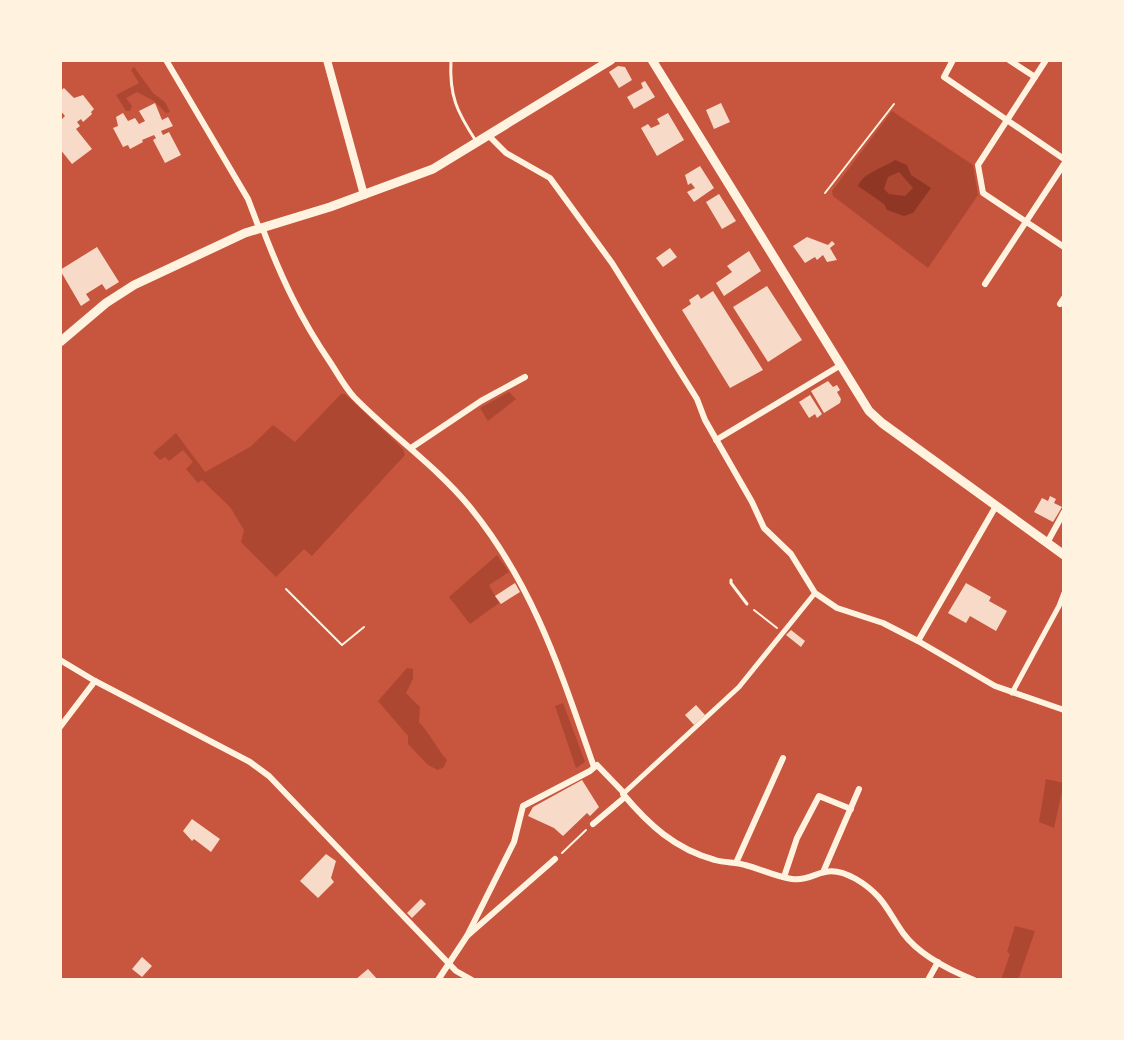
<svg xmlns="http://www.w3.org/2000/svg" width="1124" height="1040" font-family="'Titillium Web',sans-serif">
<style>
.green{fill:#ae4732}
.water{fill:#8f3625;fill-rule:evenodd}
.building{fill:#f7dbc8}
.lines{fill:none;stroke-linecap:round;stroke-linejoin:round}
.path{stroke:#fff3e0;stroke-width:2}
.service{stroke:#fff3e0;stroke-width:3}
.pedestrian{stroke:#fff3e0;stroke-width:5}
.minor{stroke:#fff3e0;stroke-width:6}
.tertiary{stroke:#fff3e0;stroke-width:8}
.secondary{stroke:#fff3e0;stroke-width:9}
</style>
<rect width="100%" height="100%" fill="#c8553d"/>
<g class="green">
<polygon points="134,67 153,93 165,102 170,112 166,113 154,101 137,92 126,98 132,106 130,111 126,111 116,95 139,83 131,70"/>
<polygon points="892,111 973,165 978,195 928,268 833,196 832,191"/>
<polygon points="509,392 516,399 488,421 480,408"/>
<polygon points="341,394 345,394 403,449 405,455 312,556 304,549 276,577 241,542 244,530 230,507 202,480 198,483 186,469 193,462 183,450 169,461 165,457 160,460 153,453 176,433 205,472 250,447 273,425 295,442"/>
<polygon points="497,555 509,572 489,585 499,603 470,624 449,597"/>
<path d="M407 668 413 669V679L406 693 420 707 419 722C430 734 436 747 447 760L444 767 438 770 428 765 408 744V736L378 701Z"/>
<polygon points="563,703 585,762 576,768 555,706"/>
<polygon points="1046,779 1064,783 1054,828 1039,822"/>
<polygon points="1015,926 1035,931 1018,980 1001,980 1010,954 1007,952"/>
</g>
<path class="water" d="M895 160 907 165 911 175 931 188 913 213 904 216 887 210 884 204 858 186C863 173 883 168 895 160ZM899 172 913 188 905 196 889 194 884 189 888 177Z"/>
<g class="building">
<polygon points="618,66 625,67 632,80 619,88 609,72"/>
<polygon points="645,81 655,97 634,109 627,97 643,88 641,83"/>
<polygon points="64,88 74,98 83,95 94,109 91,112 92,114 83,122 81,119 77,122 80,126 76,129 92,149 72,164 60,149 60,121 65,116 60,110 60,91"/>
<polygon points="155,103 162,120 168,117 173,126 161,131 163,135 169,132 181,155 165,163 153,140 156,138 154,135 142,140 143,142 130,149 128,145 123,147 113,128 118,126 116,117 123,113 128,121 135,118 139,124 145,121 139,111"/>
<polygon points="721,103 730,122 714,129 706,110"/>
<polygon points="668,113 684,140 657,156 641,128 648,124 651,128 660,124 657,119"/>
<polygon points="700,166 714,188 694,202 687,192 695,188 691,183 688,185 685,175"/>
<polygon points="719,194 736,221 722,229 706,202"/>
<polygon points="807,237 828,245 832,241 835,244 830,248 837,260 827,262 823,255 817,260 815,257 805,263 793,246"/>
<polygon points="97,247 119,282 106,290 102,284 86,294 90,300 81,306 60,270"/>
<polygon points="670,248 677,257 663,267 656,258"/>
<polygon points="749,251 761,271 724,296 716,283 732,272 727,266"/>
<polygon points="767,286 802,340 768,362 733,307"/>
<polygon points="713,291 763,370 730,388 682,310 691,304 689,300 698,294 701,299"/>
<polygon points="828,381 833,387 837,385 840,390 837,392 841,399 840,403 824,413 811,391"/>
<polygon points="810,395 822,414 817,418 815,414 809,418 799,402"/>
<polygon points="1050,496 1056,499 1054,503 1062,507 1053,522 1034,512 1042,498 1048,501"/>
<polygon points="515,583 520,592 501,604 495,596"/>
<polygon points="966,583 991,597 989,601 1007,611 996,631 970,616 966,623 948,613"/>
<polygon points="791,630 805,641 801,647 786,635"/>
<polygon points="696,705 705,715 694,725 685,715"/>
<polygon points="582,780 599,807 590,816 587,813 563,836 554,828 528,816 533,807"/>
<polygon points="192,819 220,839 211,852 194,839 192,841 183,831"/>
<polygon points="326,854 336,861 331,878 334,882 318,898 300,881"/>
<polygon points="421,899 426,904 412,918 407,913"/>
<polygon points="142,957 152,966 142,977 132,969"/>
<polygon points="368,969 378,980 355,980"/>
</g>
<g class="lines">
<g class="path">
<polyline points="825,193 894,104"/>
<polyline points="286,589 342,645 364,627"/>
<polyline points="754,610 777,628"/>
<polyline points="562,853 586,830"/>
</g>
<g class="service">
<path d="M451 60C449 96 457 112 476 141"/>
<polyline points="731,580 731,583 747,604"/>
</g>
<g class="pedestrian">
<polyline points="1012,693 1059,606 1064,593"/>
<polyline points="624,793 739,687 815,593"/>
</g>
<g class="minor">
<polyline points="166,60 248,199 259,228"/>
<polyline points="953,60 944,77 1064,159"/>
<polyline points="1009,60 1035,77"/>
<polyline points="1046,60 978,165 983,193 1064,247"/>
<polyline points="489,136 506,153 550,178 612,263 697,399 705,420 752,502 764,528 791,554 815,593 837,608 883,623 918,641 995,686 1064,710"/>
<path d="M262 227C281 277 300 318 330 362 338 374 344 386 354 397 391 435 435 465 469 506 534 585 561 673 594 767"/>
<polyline points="985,284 1064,164"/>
<polyline points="1060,304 1064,298"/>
<polyline points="716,440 841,365"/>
<polyline points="411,448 481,401 525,377"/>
<polyline points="1047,543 1064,512"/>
<polyline points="918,641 996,506"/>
<polyline points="60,660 95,681 250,762 269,776 456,971 472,980"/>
<polyline points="60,727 95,681"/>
<polyline points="593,824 625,797"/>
<polyline points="736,863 783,758"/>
<polyline points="824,870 859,789"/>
<polyline points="784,877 797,838 819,796 851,809"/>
<path d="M467 936 514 842 523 806 590 771 597 765 624 793 623 794C649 825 675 849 715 860 725 863 736 862 745 865 761 869 776 877 792 879 817 882 822 860 856 879 883 895 887 910 903 933 919 955 949 970 974 980"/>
<polyline points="438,980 467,936 555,859"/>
<polyline points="928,980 938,962"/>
</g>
<polyline class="tertiary" points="327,60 364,195"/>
<g class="secondary">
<polyline points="652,60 869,411 882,423 1064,555"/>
<polyline points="60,342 106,303 134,285 245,233 330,207 433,169 611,60"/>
</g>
</g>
<rect width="1124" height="1040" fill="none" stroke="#fff3e0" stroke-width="124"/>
</svg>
